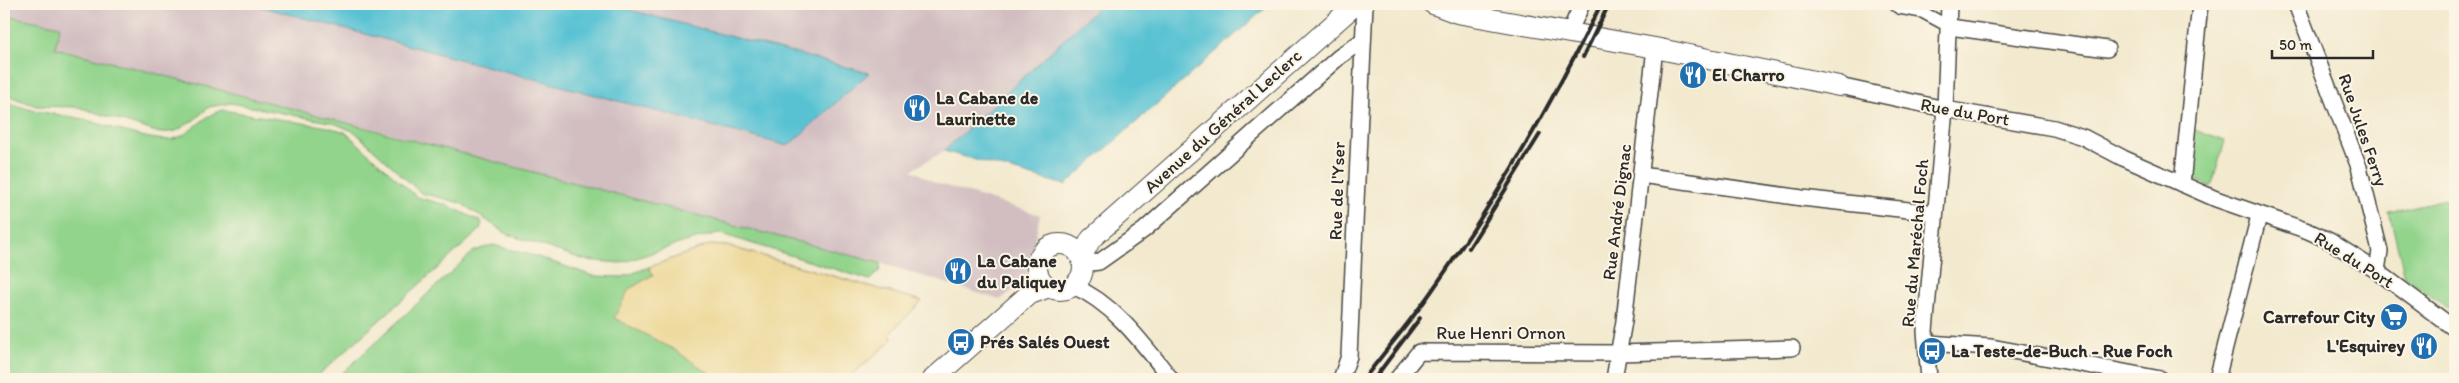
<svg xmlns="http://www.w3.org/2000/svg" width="2459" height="383" font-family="Itim,sans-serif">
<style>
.industrial{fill:#d2bec1}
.green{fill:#92d48c;stroke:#5e805c}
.sand{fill:#eeda9e;stroke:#8c8264}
.water{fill:#58c2d3;stroke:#42767f}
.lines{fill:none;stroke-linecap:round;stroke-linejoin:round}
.pedestrian-casing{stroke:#494843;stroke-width:14}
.minor-casing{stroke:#494843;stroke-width:18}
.secondary-casing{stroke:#494843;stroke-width:22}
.pedestrian{stroke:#fff;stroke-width:11}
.minor{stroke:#fff;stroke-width:15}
.secondary{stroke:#fff;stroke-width:20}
.rail{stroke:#2b2b2b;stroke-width:4}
.labels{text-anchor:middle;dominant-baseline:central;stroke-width:4;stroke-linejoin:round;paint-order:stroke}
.poi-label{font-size:18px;font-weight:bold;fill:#2b2b2b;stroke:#fcf5e5;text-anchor:start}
.street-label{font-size:18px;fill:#2b2b2b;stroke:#fcf5e5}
</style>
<rect width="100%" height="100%" fill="#fcf5e5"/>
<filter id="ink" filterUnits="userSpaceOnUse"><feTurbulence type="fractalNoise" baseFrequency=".02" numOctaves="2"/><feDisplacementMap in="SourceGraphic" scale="10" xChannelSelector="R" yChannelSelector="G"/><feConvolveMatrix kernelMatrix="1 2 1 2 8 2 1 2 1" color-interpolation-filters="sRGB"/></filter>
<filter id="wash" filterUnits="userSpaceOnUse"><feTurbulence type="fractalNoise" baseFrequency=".0096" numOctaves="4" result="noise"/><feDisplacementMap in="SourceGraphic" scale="20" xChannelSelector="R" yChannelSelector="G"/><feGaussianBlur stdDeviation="1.12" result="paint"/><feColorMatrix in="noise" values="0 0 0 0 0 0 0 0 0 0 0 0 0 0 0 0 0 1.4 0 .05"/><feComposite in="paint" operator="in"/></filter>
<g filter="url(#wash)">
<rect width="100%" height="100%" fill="#f2e9ce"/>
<polygon class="industrial" points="4,4 251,4 787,146 869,73 607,4 1102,4 944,151 912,170 936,183 1040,215 1026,280 1000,300 880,263 553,179 393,134 55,48 60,26 4,15"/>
<g class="green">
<path d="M4 15 60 26 55 48C331 117 605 192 880 263V270L870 280 718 233 685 242 621 263 585 260 507 234 461 203 421 193 355 132 334 123 231 103 209 107 194 120 176 131 160 133 78 107 36 106 4 94Z"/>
<path d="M4 100C27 112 53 113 78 118 102 123 152 144 174 139 192 134 203 115 222 110L328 127 345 132 417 197 447 205 482 222 480 230 314 379H4Z"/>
<polygon points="2194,130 2225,141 2211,187 2188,176"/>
<polygon points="2450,198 2455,242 2454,313 2405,277 2389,212"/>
<polygon points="493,245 538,257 593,276 623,277 649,267 653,275 629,289 673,349 718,379 336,379 474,251"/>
</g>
<polygon class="sand" points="710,245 727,246 922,301 890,333 892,340 847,379 718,379 673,349 614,318 629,289 653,275 649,267"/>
<g class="water">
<polygon points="251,4 607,4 869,73 788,146"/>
<polygon points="1102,4 1270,4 1065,185 944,151"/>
</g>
</g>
<g filter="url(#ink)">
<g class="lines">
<g class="pedestrian-casing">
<polyline id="pedestrian" points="1894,4 1899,8 1922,12 1950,27"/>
</g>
<g class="minor-casing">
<g id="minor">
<polyline points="2296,4 2359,167 2380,251 2377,271"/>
<polyline points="1950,27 2107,49"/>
<polyline points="1569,33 1582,4"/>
<polyline points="1839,86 1945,109 2054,128 2083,137 2123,158 2216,199 2308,231 2330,241 2377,271 2455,329"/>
<polyline points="1641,175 1802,198 1935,213"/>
<polyline points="2182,184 2200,4"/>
<polyline points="1082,264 1099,262 1144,230 1339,57 1363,40"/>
<path d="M1073 286C1114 303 1144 345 1171 379"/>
<polyline points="1927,343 1991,347 2161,379"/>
<polyline points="1341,379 1349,356 1365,4"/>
<polyline points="1397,379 1419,352 1618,353 1792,348"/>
<polyline points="1614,379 1624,321 1655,48"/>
<polyline points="1929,379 1925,331 1945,109 1949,4"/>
<polyline points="2217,379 2259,216"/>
</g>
</g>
<g class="secondary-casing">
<g id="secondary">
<polyline points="1433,4 1457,13 1655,48 1839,86"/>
<circle cx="1060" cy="267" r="23"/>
<polyline points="1081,258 1091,239 1356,4"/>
<polyline points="933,379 1028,295 1049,287"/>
</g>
</g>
<use href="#pedestrian" class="pedestrian"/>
<use href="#minor" class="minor"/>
<use href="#secondary" class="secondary"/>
<g class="rail">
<polyline points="1583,57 1609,4"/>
<polyline points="1469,248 1540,134"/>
<path d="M1364 379C1386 350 1410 322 1431 292 1495 201 1552 104 1601 4"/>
<polyline points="1374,379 1420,318"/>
</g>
</g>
</g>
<defs>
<g id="restaurant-disc" transform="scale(1.4375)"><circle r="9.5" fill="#1f6fb2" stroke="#fcf5e5"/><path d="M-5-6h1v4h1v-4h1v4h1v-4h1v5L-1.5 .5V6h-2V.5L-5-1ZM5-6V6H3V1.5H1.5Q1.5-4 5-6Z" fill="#fff"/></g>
<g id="supermarket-disc" transform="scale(1.4375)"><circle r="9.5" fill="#1f6fb2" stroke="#fcf5e5"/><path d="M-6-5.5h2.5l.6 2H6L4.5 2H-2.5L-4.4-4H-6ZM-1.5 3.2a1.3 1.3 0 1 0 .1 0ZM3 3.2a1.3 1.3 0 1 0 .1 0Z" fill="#fff"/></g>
<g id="bus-disc" transform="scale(1.4375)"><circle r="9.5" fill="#1f6fb2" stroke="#fcf5e5"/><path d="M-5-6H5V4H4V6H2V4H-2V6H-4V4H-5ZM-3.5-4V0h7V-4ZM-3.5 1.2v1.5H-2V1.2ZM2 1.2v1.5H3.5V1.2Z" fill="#fff"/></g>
</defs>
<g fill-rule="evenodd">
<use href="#restaurant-disc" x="1693" y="75"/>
<use href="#restaurant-disc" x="917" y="108"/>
<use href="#restaurant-disc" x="958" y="271"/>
<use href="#supermarket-disc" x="2394" y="317"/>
<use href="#bus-disc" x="961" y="342"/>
<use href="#restaurant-disc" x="2424" y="346"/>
<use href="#bus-disc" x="1932" y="351"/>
</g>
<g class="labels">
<g class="poi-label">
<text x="1712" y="75">El Charro</text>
<text x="936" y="98">La Cabane de<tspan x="936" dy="21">Laurinette</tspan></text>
<text x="977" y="261">La Cabane<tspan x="977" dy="21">du Paliquey</tspan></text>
<text x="2375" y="317" text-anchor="end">Carrefour City</text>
<text x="980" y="342">Prés Salés Ouest</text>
<text x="2405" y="346" text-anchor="end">L'Esquirey</text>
<text x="1951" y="351">La Teste-de-Buch - Rue Foch</text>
</g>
<g class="street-label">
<text transform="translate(1965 112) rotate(10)">Rue du Port</text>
<text transform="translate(1223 121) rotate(-42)">Avenue du Général Leclerc</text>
<text transform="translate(2363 130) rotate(71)">Rue Jules Ferry</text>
<text transform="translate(1337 191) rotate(-88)">Rue de l'Yser</text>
<text transform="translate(1617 212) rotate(-83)">Rue André Dignac</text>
<text transform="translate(1915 243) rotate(-85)">Rue du Maréchal Foch</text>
<text transform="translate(2354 260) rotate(32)">Rue du Port</text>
<text x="1501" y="333">Rue Henri Ornon</text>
</g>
</g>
<rect width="2459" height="383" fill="none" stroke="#fcf5e5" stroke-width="20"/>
<path d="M2272 50v8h101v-8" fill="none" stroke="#2b2b2b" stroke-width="2.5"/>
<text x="2279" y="50" font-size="15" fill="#2b2b2b" stroke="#fcf5e5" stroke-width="4" paint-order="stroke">50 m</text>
</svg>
